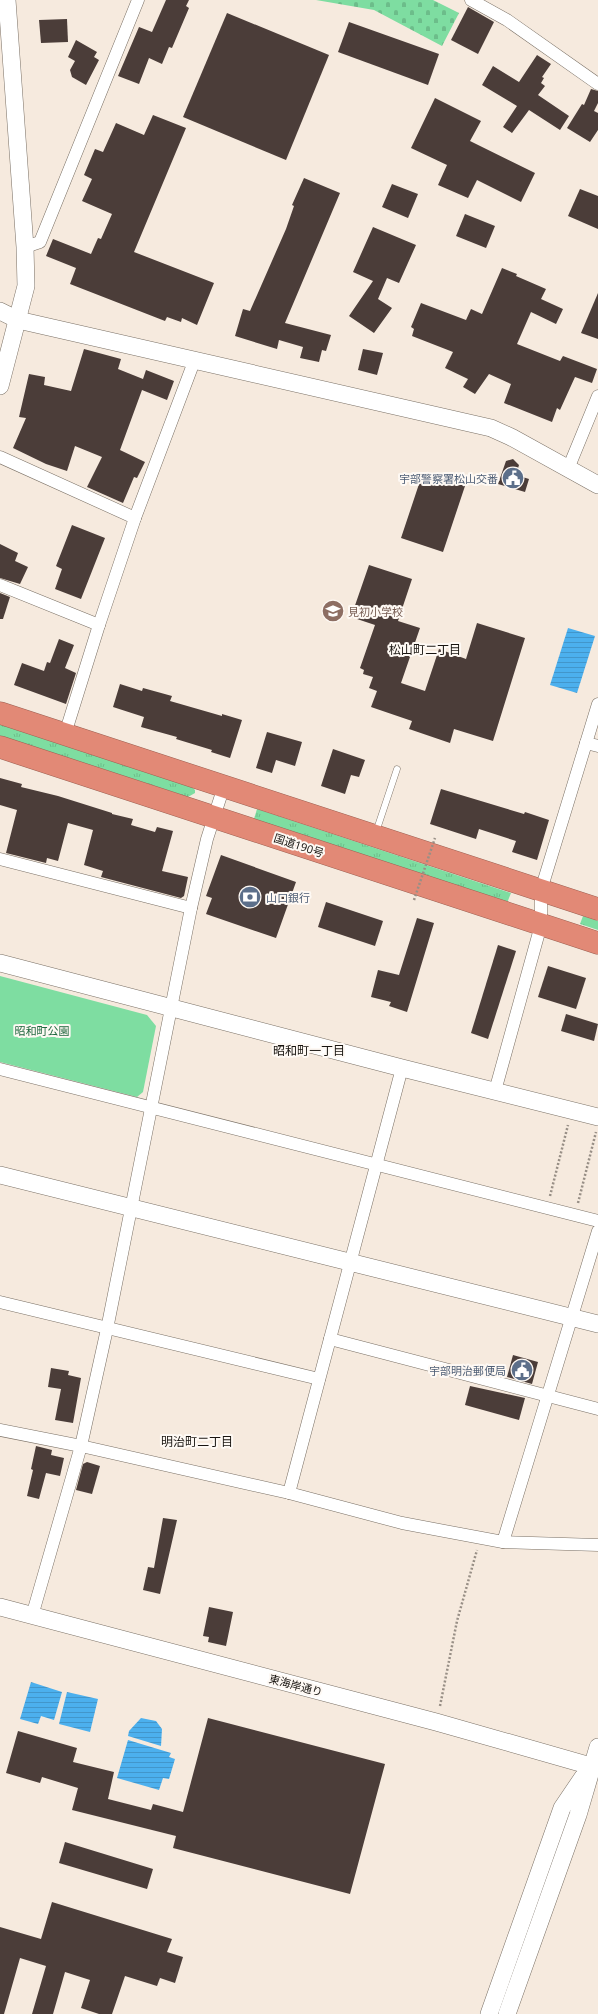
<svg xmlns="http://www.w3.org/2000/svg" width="598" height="2014" font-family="'Noto Sans','Noto Sans JP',sans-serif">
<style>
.grass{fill:url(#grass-tufts)}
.cemetery{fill:url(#cemetery-stones)}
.park{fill:#7edda1}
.water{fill:url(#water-rules)}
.building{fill:#4b3d39}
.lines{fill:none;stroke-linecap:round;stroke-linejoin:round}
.lane-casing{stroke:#7a7065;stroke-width:7}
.street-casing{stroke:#7a7065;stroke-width:13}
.secondary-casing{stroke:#7a7065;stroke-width:18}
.highway-casing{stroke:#9b6052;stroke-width:23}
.path{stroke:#988f86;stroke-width:2.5;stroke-dasharray:2 2;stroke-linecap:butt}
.lane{stroke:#fff;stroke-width:6}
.street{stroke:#fff;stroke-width:12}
.secondary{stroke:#fff;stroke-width:17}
.highway{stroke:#e28976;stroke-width:22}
.path-bridge{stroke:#988f86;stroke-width:2.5;stroke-dasharray:2 2;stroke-linecap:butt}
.labels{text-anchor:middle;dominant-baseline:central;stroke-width:4;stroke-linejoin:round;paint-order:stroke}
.service-label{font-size:11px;fill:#4e5e75;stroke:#fef9f4;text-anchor:end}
.education-label{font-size:11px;fill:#785e54;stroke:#fef9f4;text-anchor:start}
.street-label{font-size:11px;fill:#181410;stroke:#fef9f4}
.park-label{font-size:11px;fill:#20673f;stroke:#fef9f4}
.neighbourhood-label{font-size:12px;fill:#181410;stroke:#fef9f4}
</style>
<defs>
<pattern id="grass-tufts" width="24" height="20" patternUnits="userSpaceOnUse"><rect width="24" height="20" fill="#7edda1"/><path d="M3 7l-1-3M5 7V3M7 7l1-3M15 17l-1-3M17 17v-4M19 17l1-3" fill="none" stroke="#6cbd8a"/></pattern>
<pattern id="cemetery-stones" width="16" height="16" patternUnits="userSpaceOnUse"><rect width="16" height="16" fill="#7edda1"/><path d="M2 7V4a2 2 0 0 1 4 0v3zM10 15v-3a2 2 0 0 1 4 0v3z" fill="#6cbd8a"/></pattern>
<pattern id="water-rules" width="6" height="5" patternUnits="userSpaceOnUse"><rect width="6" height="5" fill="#4cb0ee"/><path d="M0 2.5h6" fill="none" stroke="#4296cb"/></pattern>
</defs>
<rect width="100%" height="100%" fill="#f6eade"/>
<g class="grass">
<polygon points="0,724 192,787 195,790 195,793 188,797 0,736"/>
<polygon points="257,809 511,893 507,903 254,819"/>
<polygon points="583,916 598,921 598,930 580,924"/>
</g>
<polygon class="cemetery" points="316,0 433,0 459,13 442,46 374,10"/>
<polygon class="park" points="0,976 147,1015 156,1026 143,1092 137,1097 0,1062"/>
<g class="water">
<polygon points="568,628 595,636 577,693 550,685"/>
<polygon points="31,1682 62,1692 54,1720 41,1716 38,1724 20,1719"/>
<polygon points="67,1692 98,1699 90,1732 59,1724"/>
<polygon points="141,1718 156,1721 162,1729 161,1746 128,1736 129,1731"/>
<polygon points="128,1740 171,1753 169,1757 175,1759 169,1779 163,1778 159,1790 117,1778"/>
</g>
<g class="building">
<polygon points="166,0 189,0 186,6 189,8 172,48 169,47 162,64 149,58 139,84 118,76 139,27 152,32"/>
<polygon points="468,7 494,22 478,54 451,40"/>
<polygon points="227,13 329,55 286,160 183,117"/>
<polygon points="67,19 68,42 41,43 39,20"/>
<polygon points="349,22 439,54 428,85 338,52"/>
<polygon points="76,40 97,52 94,57 99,60 86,85 72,77 70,70 75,61 68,57"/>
<polygon points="537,55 551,64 542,77 544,78 541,83 545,86 538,95 569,116 560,130 529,110 512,133 503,127 517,106 482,85 493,66 519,82"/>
<polygon points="591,89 598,91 598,103 594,111 598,113 598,130 590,142 567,128 582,104 584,105"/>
<polygon points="435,98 481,121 470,141 535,173 521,202 477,180 468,198 438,185 447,165 411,148"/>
<polygon points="153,115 186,128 134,252 214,283 197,325 182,318 181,322 167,317 165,321 70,284 76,268 46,256 53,239 91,254 98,238 101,239 112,214 82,201 92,179 84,175 95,149 103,152 116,123 144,135"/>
<polygon points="304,178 340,193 285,323 331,335 326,351 322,350 319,362 300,358 303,347 279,340 277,349 235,336 243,309 250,311 286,229 294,206 292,205"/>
<polygon points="392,184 418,194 408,218 382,207"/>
<polygon points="580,189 598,196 598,229 568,216"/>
<polygon points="465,214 495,226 486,248 456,236"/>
<polygon points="373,227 416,245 399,283 387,278 378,299 392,308 374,333 349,316 373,281 353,272"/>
<polygon points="502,268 517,274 516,276 546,289 541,299 563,309 556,324 531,312 517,344 560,361 563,356 597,369 592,383 575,377 560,410 557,408 552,422 504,403 511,384 489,374 475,394 463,387 468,379 445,368 453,352 412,336 414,329 411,327 421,303 466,320 471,309 482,314"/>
<polygon points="598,293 598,339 581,333"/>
<polygon points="84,349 121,359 118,369 143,379 146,370 174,381 167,400 142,390 120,450 145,462 137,478 134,477 123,503 87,487 102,457 75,446 67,471 46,464 13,448 26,418 19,417 29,374 45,377 44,385 71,391"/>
<polygon points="363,349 383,353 377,375 358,370"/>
<polygon points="513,459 519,465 516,475 529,479 525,492 498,484 506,461"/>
<polygon points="423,472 465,486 443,552 401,538"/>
<polygon points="72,525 105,538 81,599 55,589 62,569 56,566"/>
<polygon points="0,544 18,553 15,561 28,567 20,584 0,578"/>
<polygon points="369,565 412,579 398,621 420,628 401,683 425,691 439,649 466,659 477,623 525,638 493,741 454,729 450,743 409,729 412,721 371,707 377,691 369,688 373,677 363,674 364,670 360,668 375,625 351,617"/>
<polygon points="0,593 10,597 3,619 0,619"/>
<polygon points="59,639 74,645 65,668 76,673 66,704 14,685 22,663 44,671 47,662 50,663"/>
<polygon points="120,684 142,691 143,688 172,696 170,701 222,716 222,714 242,720 230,758 211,752 212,750 176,739 177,737 141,727 144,717 113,707"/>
<polygon points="267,732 302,742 295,766 276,760 272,773 256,768"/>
<polygon points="333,749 365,760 359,777 351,775 345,794 321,786"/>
<polygon points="0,778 22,784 21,787 58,796 112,813 112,814 133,819 131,825 155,832 157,827 173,831 162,871 188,877 184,896 181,898 101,877 103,871 84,865 93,830 68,823 58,861 47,858 46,863 6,853 17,810 0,805"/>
<polygon points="441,789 524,814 525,812 549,820 537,860 512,852 516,841 479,829 476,839 430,824"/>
<polygon points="221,855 296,882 276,938 206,914 212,898 206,896"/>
<polygon points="326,902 383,921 375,946 318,927"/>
<polygon points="417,918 434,923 407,1012 389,1006 391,1002 371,997 378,970 399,975"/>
<polygon points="498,945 516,951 488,1039 471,1033"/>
<polygon points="548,966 586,978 576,1009 538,997"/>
<polygon points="566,1014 598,1024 594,1041 561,1031"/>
<polygon points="513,1355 538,1362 532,1384 507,1377"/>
<polygon points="51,1368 69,1371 68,1375 81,1378 73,1423 55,1420 61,1389 48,1387"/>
<polygon points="470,1386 525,1398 519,1420 465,1405"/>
<polygon points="36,1446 52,1450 51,1455 64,1458 60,1476 46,1473 39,1499 27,1496 33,1470 31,1469"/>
<polygon points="87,1462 100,1466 92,1494 76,1490 83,1464"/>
<polygon points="163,1518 177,1520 160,1594 143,1590 148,1567 154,1568"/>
<polygon points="209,1607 233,1612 226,1646 208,1642 209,1637 203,1636"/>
<polygon points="208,1718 385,1764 350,1894 173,1848 176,1836 72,1810 78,1788 42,1777 40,1783 6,1773 18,1731 77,1748 73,1762 114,1772 108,1799 151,1810 153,1804 183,1812"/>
<polygon points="65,1842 153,1869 147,1889 59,1863"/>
<polygon points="52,1902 172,1939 167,1952 183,1957 175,1983 160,1978 157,1986 125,1976 112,2014 99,2014 81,2008 90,1980 65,1972 53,2014 32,2014 46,1966 20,1958 4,2014 0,2014 0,1927 41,1939"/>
</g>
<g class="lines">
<g class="lane-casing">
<polyline id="lane" points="376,832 397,769"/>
</g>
<g class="street-casing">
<g id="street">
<polyline points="471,0 507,20 598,84"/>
<polyline points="25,247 40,242 138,0"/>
<polyline points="0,457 135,518"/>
<polyline points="568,469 598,396"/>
<polyline points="0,585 99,625"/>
<polyline points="65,734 99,625 135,518 195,359"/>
<polyline points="586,743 598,746"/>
<polyline points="0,859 191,908"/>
<polyline points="0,1069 598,1221"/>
<polyline points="495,1091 541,925 541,890 598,704"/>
<polyline points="0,1302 319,1379"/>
<polyline points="330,1339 598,1409"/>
<polyline points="0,1430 81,1446 289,1493 402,1523 503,1542 598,1545"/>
<polyline points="289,1493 402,1068"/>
<polyline points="503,1542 598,1231"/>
<polyline points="32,1616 81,1446 107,1329 191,908 207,839 224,786"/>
</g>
</g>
<g class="secondary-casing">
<g id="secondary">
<polyline points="0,311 18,320 491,428 511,437 598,485"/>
<polyline points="0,386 26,286 25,247 7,0"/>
<polyline points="0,963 402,1068 598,1117"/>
<polyline points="0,1175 598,1324"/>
<polyline points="0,1607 436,1722 598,1768"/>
<polyline points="489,2014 562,1808 583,1777"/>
<polyline points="507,2014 578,1815 598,1747"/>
</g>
</g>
<g class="highway-casing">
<g id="highway">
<polyline points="0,713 598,909"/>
<polyline points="0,747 598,943"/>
</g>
</g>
<g class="path">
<polyline points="550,1196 568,1125"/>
<polyline points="578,1203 596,1132"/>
<polyline points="440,1706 457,1621 477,1550"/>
</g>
<use href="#lane" class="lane"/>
<use href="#street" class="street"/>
<use href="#secondary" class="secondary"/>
<use href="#highway" class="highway"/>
<polyline class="path-bridge" points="414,900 435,838"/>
</g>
<defs>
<g id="civic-disc" transform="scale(1.15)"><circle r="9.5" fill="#5c6f8a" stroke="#fef9f4"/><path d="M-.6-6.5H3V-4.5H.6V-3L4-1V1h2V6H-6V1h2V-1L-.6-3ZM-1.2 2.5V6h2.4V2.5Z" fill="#fff"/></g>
<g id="school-disc" transform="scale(1.15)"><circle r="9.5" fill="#8d6e63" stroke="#fef9f4"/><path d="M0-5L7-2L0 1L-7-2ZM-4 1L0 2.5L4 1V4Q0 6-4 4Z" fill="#fff"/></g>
<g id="bank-disc" transform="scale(1.15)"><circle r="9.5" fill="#5c6f8a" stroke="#fef9f4"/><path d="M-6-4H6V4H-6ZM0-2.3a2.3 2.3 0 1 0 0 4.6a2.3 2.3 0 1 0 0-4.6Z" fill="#fff"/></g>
</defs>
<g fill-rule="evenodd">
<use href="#civic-disc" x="513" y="478"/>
<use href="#school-disc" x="333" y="611"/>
<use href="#bank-disc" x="250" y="897"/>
<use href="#civic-disc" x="522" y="1370"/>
</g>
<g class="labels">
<g class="service-label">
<text x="498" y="478">宇部警察署松山交番</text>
<text x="266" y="897" text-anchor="start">山口銀行</text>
<text x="506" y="1370">宇部明治郵便局</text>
</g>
<g class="education-label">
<text x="348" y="611">見初小学校</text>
</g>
<g class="street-label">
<text transform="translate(299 845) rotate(18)">国道190号</text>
<text transform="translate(296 1685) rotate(15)">東海岸通り</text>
</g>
<g class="park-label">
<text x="42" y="1030">昭和町公園</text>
</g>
<g class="neighbourhood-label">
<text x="425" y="649">松山町二丁目</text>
<text x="309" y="1050">昭和町一丁目</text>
<text x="197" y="1441">明治町二丁目</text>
</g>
</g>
</svg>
